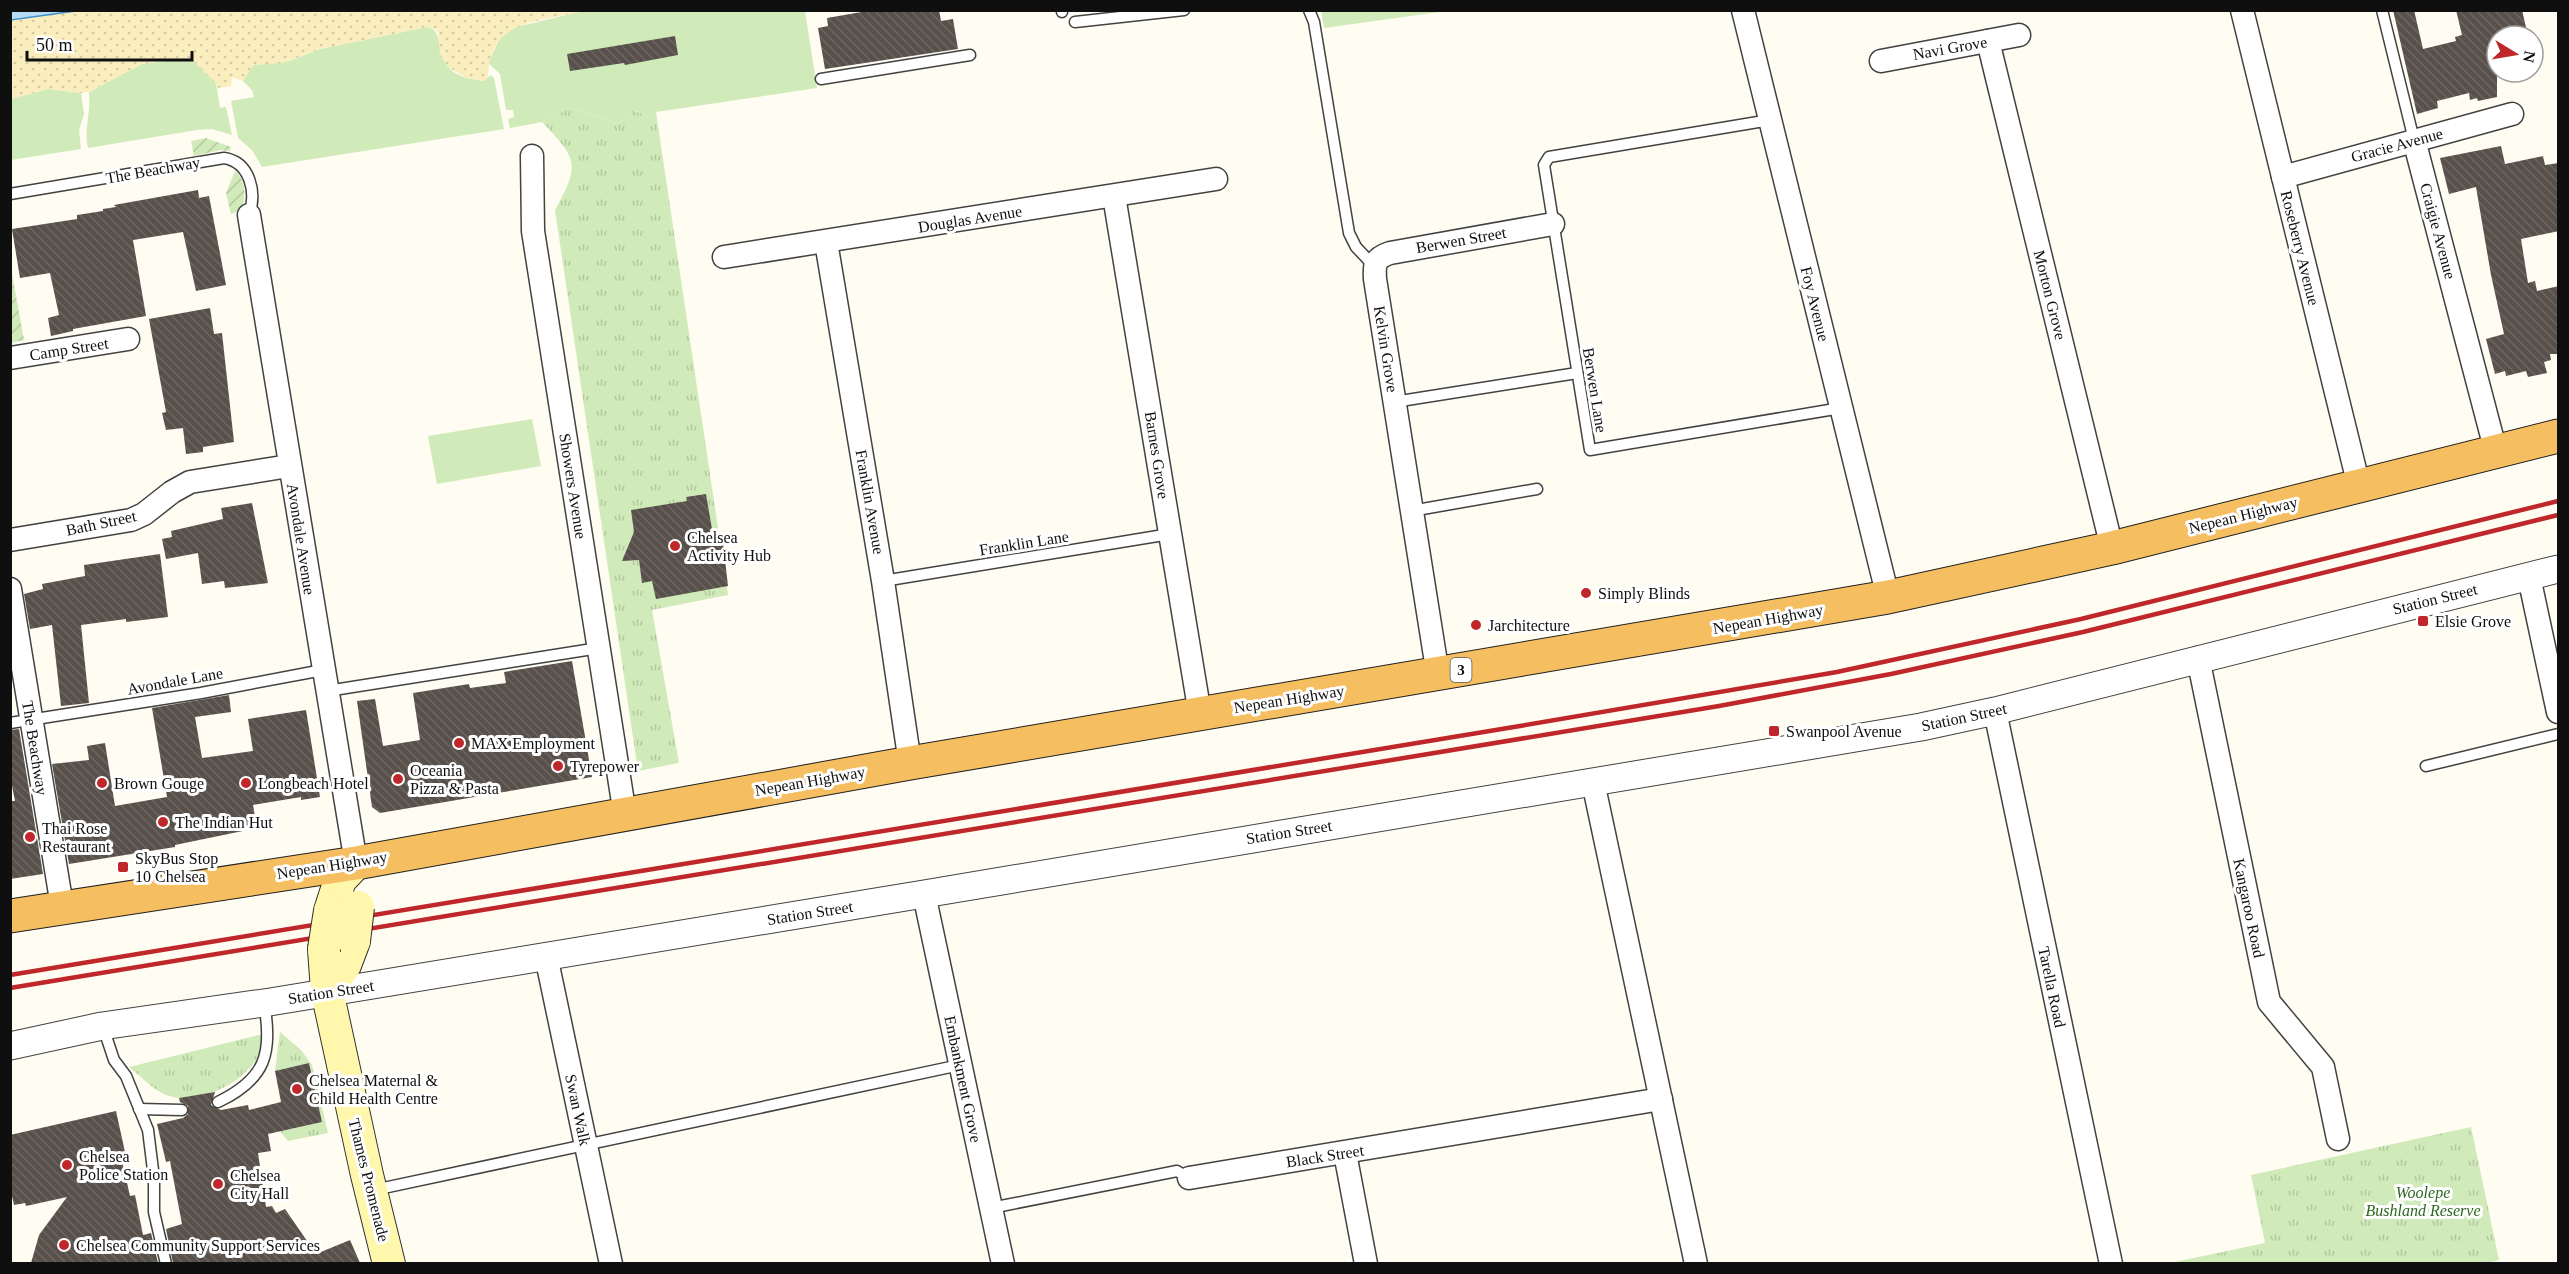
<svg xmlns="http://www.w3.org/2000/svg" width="2569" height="1274" font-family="'Times New Roman',serif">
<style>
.grass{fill:#d1eaba}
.sand{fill:url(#sand-dots)}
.park{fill:url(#park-tufts)}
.garden{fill:url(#garden-furrows)}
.water{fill:#b6dcf6;stroke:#3d90cd;stroke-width:1.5}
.building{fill:url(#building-back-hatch)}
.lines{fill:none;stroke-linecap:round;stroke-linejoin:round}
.service-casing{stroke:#424242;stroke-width:13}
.minor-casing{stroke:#424242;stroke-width:25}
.tertiary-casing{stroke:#424242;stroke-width:29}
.secondary-casing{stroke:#313131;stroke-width:34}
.trunk-casing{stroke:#202020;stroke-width:35}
.service{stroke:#fff;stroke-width:10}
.minor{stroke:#fff;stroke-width:22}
.tertiary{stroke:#fff;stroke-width:27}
.secondary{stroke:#fef7ac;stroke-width:32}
.trunk{stroke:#f5be61;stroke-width:33}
.rail{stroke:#bf272a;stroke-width:4.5}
.secondary-bridge-casing{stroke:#313131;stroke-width:34;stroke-linecap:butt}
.secondary-bridge{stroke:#fef7ac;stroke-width:32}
.poi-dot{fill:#bf272a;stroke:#fff;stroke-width:2}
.labels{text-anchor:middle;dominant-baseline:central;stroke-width:6;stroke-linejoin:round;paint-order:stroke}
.shield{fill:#fff;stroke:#575757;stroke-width:1.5}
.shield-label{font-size:15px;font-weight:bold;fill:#0f0f0f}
.street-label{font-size:16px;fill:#0f0f0f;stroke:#fff}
.poi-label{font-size:16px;fill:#0f0f0f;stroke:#fff;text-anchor:start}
.park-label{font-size:16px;font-style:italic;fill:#2c671f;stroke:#fff}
</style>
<defs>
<pattern id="sand-dots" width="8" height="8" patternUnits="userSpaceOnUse" patternTransform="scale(1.5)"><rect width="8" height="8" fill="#faeebe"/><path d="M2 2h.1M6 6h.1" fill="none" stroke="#d5cba2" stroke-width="1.8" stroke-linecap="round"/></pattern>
<pattern id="park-tufts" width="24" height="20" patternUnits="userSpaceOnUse" patternTransform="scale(1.5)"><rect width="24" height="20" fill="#d1eaba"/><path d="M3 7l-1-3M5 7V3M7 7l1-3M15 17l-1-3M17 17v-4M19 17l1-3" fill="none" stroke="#b2c89f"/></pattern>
<pattern id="garden-furrows" width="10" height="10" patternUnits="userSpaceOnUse" patternTransform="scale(1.5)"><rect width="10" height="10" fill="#d1eaba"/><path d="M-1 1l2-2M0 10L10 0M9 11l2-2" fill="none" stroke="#b2c89f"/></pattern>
<pattern id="building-back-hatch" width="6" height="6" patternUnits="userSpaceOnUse" patternTransform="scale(1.5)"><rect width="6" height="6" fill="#58504b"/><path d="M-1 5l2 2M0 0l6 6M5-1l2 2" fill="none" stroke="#6b6561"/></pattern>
</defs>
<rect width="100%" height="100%" fill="#fffcf1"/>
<g class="grass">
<polygon points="1321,10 1447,10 1447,11 1324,28"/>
<polygon points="583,11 805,11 817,88 656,112 657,119 631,110 620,124 571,108 542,122 510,128 508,119 514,117 513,110 506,110 500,74 488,63 500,38 512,28"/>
<path d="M427 27C447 30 431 61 459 75 466 79 475 79 483 81L491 75 494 78 504 129 262 167 252 150 238 138 231 101 254 97 252 90 243 81 253 65 289 61 320 49Z"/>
<path d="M190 58 216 83 220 108 226 107 232 135 212 129 197 130 88 148C84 127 91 114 89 92L142 64Z"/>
<polygon points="48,89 81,93 84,114 79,130 81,149 11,160 11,99"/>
<polygon points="532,419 541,466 437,484 428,436"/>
</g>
<path class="sand" d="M76 10 583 11C539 23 488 18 488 78L483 81 466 78 447 66 440 54 438 33 435 29 427 27 320 49 282 63 254 65 243 81 232 77 231 86 217 88 216 83 190 58 142 64 89 92 81 93 48 89 11 99V20Z"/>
<g class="park">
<path d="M571 108 620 124 631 110 657 119 728 595 652 610 679 763 638 771 555 210C580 165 578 159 542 122Z"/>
<polygon points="280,1032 301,1050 312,1065 328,1133 288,1141 280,1131 274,1109 287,1130 322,1122 309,1063 275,1071"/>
<path d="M263 1034C264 1073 215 1099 180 1098 160 1098 143 1078 129 1067Z"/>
<polygon points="2471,1127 2499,1260 2483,1264 2170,1263 2265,1243 2251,1175"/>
</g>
<g class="garden">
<polygon points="206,138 231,147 230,151 221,150 194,156 191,141"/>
<path d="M235 171C246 180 247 199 240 211L231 214 226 193Z"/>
<polygon points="11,268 24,340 11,343 12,335"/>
</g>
<polygon class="water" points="11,10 75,10 75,11 11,20"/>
<g class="building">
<polygon points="873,10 939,10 941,21 953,19 958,49 825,69 818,28 828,26 827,18"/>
<polygon points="2393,10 2414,10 2423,49 2456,41 2455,37 2462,35 2456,10 2522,10 2528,36 2497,36 2497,97 2478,101 2477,98 2470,100 2469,93 2437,101 2438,108 2417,114"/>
<polygon points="675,36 678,55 625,65 624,63 570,71 567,54"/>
<polygon points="2501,146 2505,164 2543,156 2545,165 2559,163 2559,231 2521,239 2528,283 2535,281 2537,291 2559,286 2559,354 2550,354 2551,360 2544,362 2547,373 2528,377 2526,371 2506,376 2505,371 2495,374 2486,339 2504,334 2491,275 2476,187 2449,194 2440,158"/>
<polygon points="198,190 199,198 209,196 226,285 196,291 183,232 133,240 146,316 73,329 73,331 51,336 48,318 59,315 50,273 20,278 12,229 77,219 77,215 103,211 103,209 116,207 114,205"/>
<polygon points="210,308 214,334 222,333 234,442 203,447 203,452 186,454 183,428 166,430 162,413 166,412 149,319"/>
<polygon points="706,494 713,535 722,534 728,586 656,599 652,581 642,583 639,560 622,561 634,532 631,510 687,501 686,497"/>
<polygon points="252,503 268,583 225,588 224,581 202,584 198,553 166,559 162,539 172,537 171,531 223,519 221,508"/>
<polygon points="160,554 168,617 126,622 126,619 81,625 89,703 61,706 52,625 30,629 24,594 43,589 42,584 85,576 84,565"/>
<polygon points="572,661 592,777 380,813 372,807 357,701 375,699 383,746 420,740 413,693 469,684 470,688 506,683 504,672"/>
<polygon points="229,695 231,712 195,717 202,758 253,751 248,719 306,710 320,797 301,800 301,797 253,805 257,828 175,845 175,847 69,864 52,764 89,760 87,746 105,743 115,806 167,797 152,708"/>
<polygon points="19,729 43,874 10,879 10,801 15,801 10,776 10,730"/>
<polygon points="309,1063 322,1122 268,1134 271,1151 258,1153 266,1207 272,1206 276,1213 285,1209 316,1254 350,1240 360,1263 173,1263 166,1229 182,1224 170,1161 166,1162 157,1124 183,1118 188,1114 188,1106 180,1102 179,1098 215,1092 211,1105 221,1110 248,1105 249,1110 281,1102 275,1071"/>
<polygon points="116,1111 125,1152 120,1152 130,1196 135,1195 143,1235 151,1233 158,1263 31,1263 39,1235 67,1197 26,1206 25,1203 14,1205 10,1187 10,1135"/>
</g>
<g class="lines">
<g class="service-casing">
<g id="service">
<polyline points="1062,10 1062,12"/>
<polyline points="1309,10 1314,22 1349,233 1356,247 1374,266"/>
<polyline points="2382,10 2414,140"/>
<polyline points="1075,22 1184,10"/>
<polyline points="821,79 970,55"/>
<polyline points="1770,120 1549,157 1544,165 1590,450 1841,408"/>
<path d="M10 194 224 158C250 162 257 192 249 215"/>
<polyline points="1394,402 1577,373"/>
<polyline points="1411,511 1537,489"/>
<polyline points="883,581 1170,534"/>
<polyline points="327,691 599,648"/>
<polyline points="10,723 201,693 323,670"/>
<polyline points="2426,766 2558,734"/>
<polyline points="103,1027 114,1060 126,1076 148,1130 154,1178 154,1212 166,1264"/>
<path d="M218 1102C266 1079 273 1053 264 1003"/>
<polyline points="139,1109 182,1110"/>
<polyline points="374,1190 960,1065"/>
<polyline points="991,1208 1177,1171 1189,1178"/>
</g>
</g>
<g class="minor-casing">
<g id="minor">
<polyline points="1743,10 1888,597"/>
<polyline points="2242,10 2359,486"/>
<polyline points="1988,41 2112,548"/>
<polyline points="1881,61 2019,35"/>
<polyline points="2414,140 2496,452"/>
<polyline points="532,156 533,231 625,815"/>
<polyline points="2283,177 2512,114"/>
<polyline points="1114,196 1200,714"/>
<polyline points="249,215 356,863"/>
<polyline points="826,242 883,581 910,763"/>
<polyline points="724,257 1216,179"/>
<polyline points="10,358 128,339"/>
<polyline points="10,540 131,520 144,514 172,492 190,482 289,466"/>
<polyline points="2529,577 2558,712"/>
<polyline points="10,589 62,906"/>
<polyline points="2198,658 2269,1002 2323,1067 2338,1139"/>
<path d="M1438 675 1375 279C1374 263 1375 258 1390 253L1553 224"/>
<polyline points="1995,711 2111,1264"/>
<polyline points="1593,782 1696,1264"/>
<polyline points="924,894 1003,1264"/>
<polyline points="546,956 611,1264"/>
<polyline points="1345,1153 1366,1264"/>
<polyline points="1189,1178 1661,1099"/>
</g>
</g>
<g class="tertiary-casing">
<polyline id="tertiary" points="10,1046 102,1026 270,1002 924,894 1921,727 1995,711 2558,569"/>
</g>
<g class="secondary-casing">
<g id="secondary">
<polyline points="330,911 340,880 356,863"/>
<polyline points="324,949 327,991 367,1175 389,1264"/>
<polyline points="327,991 345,965 354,941"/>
</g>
</g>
<g class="trunk-casing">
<polyline id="trunk" points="10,916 356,863 910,763 1888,597 2112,548 2558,436"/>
</g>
<use href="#service" class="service"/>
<use href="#minor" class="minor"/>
<use href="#tertiary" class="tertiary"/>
<use href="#secondary" class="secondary"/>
<use href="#trunk" class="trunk"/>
<g class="rail">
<polyline points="10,975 1520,726 1837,672 2081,619 2558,501"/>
<polyline points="10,988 1719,706 1891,674 2083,632 2558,515"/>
</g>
<g class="secondary-bridge-casing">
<g id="secondary-bridge">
<polyline points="354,941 358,907"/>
<polyline points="324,949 330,911"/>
</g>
</g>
<use href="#secondary-bridge" class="secondary-bridge"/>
</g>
<g class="poi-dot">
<circle cx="675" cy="546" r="6"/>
<circle cx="1586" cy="593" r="6"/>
<rect x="2417" y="615" width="12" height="12" rx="3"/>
<circle cx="1476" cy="625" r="6"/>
<rect x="1768" y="725" width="12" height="12" rx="3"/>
<circle cx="459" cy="743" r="6"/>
<circle cx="558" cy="766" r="6"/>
<circle cx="398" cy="779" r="6"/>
<circle cx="102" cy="783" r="6"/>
<circle cx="246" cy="783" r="6"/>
<circle cx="163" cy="822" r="6"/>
<circle cx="30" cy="837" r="6"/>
<rect x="117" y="861" width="12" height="12" rx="3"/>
<circle cx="297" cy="1089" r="6"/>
<circle cx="67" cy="1165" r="6"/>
<circle cx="218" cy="1184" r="6"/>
<circle cx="64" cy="1245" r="6"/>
</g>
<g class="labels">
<rect class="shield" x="1450.5" y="658" width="21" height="24" rx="4.5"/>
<g class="shield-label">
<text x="1461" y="670">3</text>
</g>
<g class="street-label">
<text transform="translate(1950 48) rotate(-10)">Navi Grove</text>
<text transform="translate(2397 145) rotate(-15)">Gracie Avenue</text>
<text transform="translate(153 170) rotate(-10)">The Beachway</text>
<text transform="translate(970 219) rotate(-9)">Douglas Avenue</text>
<text transform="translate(2438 231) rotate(75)">Craigie Avenue</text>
<text transform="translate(1461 240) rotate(-10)">Berwen Street</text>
<text transform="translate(2300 248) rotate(76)">Roseberry Avenue</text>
<text transform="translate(2050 295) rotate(76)">Morton Grove</text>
<text transform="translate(1815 304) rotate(76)">Foy Avenue</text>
<text transform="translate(69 349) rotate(-9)">Camp Street</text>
<text transform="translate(1386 349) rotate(81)">Kelvin Grove</text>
<text transform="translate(1595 390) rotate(81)">Berwen Lane</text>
<text transform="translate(1157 455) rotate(81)">Barnes Grove</text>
<text transform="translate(573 486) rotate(81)">Showers Avenue</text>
<text transform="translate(870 502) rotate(80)">Franklin Avenue</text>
<text transform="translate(2243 515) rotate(-14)">Nepean Highway</text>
<text transform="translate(101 523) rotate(-12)">Bath Street</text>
<text transform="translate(301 539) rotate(81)">Avondale Avenue</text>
<text transform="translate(1024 543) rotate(-9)">Franklin Lane</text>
<text transform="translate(2435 599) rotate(-14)">Station Street</text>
<text transform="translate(1768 619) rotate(-10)">Nepean Highway</text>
<text transform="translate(175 681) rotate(-10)">Avondale Lane</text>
<text transform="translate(1289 699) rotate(-9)">Nepean Highway</text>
<text transform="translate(1964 717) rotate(-12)">Station Street</text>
<text transform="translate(35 748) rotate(81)">The Beachway</text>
<text transform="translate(810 781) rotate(-10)">Nepean Highway</text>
<text transform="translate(1289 832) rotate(-9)">Station Street</text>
<text transform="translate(332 865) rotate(-9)">Nepean Highway</text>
<text transform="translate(2249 908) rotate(78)">Kangaroo Road</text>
<text transform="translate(810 913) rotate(-9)">Station Street</text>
<text transform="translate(2052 987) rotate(78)">Tarella Road</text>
<text transform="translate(331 992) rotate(-9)">Station Street</text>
<text transform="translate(963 1079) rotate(78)">Embankment Grove</text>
<text transform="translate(578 1110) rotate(78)">Swan Walk</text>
<text transform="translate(1325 1156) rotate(-9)">Black Street</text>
<text transform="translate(369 1180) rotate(76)">Thames Promenade</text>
</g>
<g class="poi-label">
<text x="687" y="537">Chelsea<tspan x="687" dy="18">Activity Hub</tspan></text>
<text x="1598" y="593">Simply Blinds</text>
<text x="2435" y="621">Elsie Grove</text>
<text x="1488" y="625">Jarchitecture</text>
<text x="1786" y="731">Swanpool Avenue</text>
<text x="471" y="743">MAX Employment</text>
<text x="570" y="766">Tyrepower</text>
<text x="410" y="770">Oceania<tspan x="410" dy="18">Pizza &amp; Pasta</tspan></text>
<text x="114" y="783">Brown Gouge</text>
<text x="258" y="783">Longbeach Hotel</text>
<text x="175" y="822">The Indian Hut</text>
<text x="42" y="828">Thai Rose<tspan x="42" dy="18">Restaurant</tspan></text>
<text x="135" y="858">SkyBus Stop<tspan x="135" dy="18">10 Chelsea</tspan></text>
<text x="309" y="1080">Chelsea Maternal &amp;<tspan x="309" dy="18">Child Health Centre</tspan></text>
<text x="79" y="1156">Chelsea<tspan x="79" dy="18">Police Station</tspan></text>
<text x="230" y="1175">Chelsea<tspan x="230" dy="18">City Hall</tspan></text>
<text x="76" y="1245">Chelsea Community Support Services</text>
</g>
<g class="park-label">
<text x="2423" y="1192">Woolepe<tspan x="2423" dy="18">Bushland Reserve</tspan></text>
</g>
</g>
<rect width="2569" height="1274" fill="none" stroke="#0f0f0f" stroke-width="24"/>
<g transform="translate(2515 54) rotate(101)"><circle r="28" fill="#ffffff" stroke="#9f9f9f" stroke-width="1.5"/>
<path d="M0-4.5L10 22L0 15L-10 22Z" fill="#bf272a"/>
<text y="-9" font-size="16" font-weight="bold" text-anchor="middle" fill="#0f0f0f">N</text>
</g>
<path d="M27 51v9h165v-9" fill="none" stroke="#0f0f0f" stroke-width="3"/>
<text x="36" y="51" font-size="18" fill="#0f0f0f" stroke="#ffffff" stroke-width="4.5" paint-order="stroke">50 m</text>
</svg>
